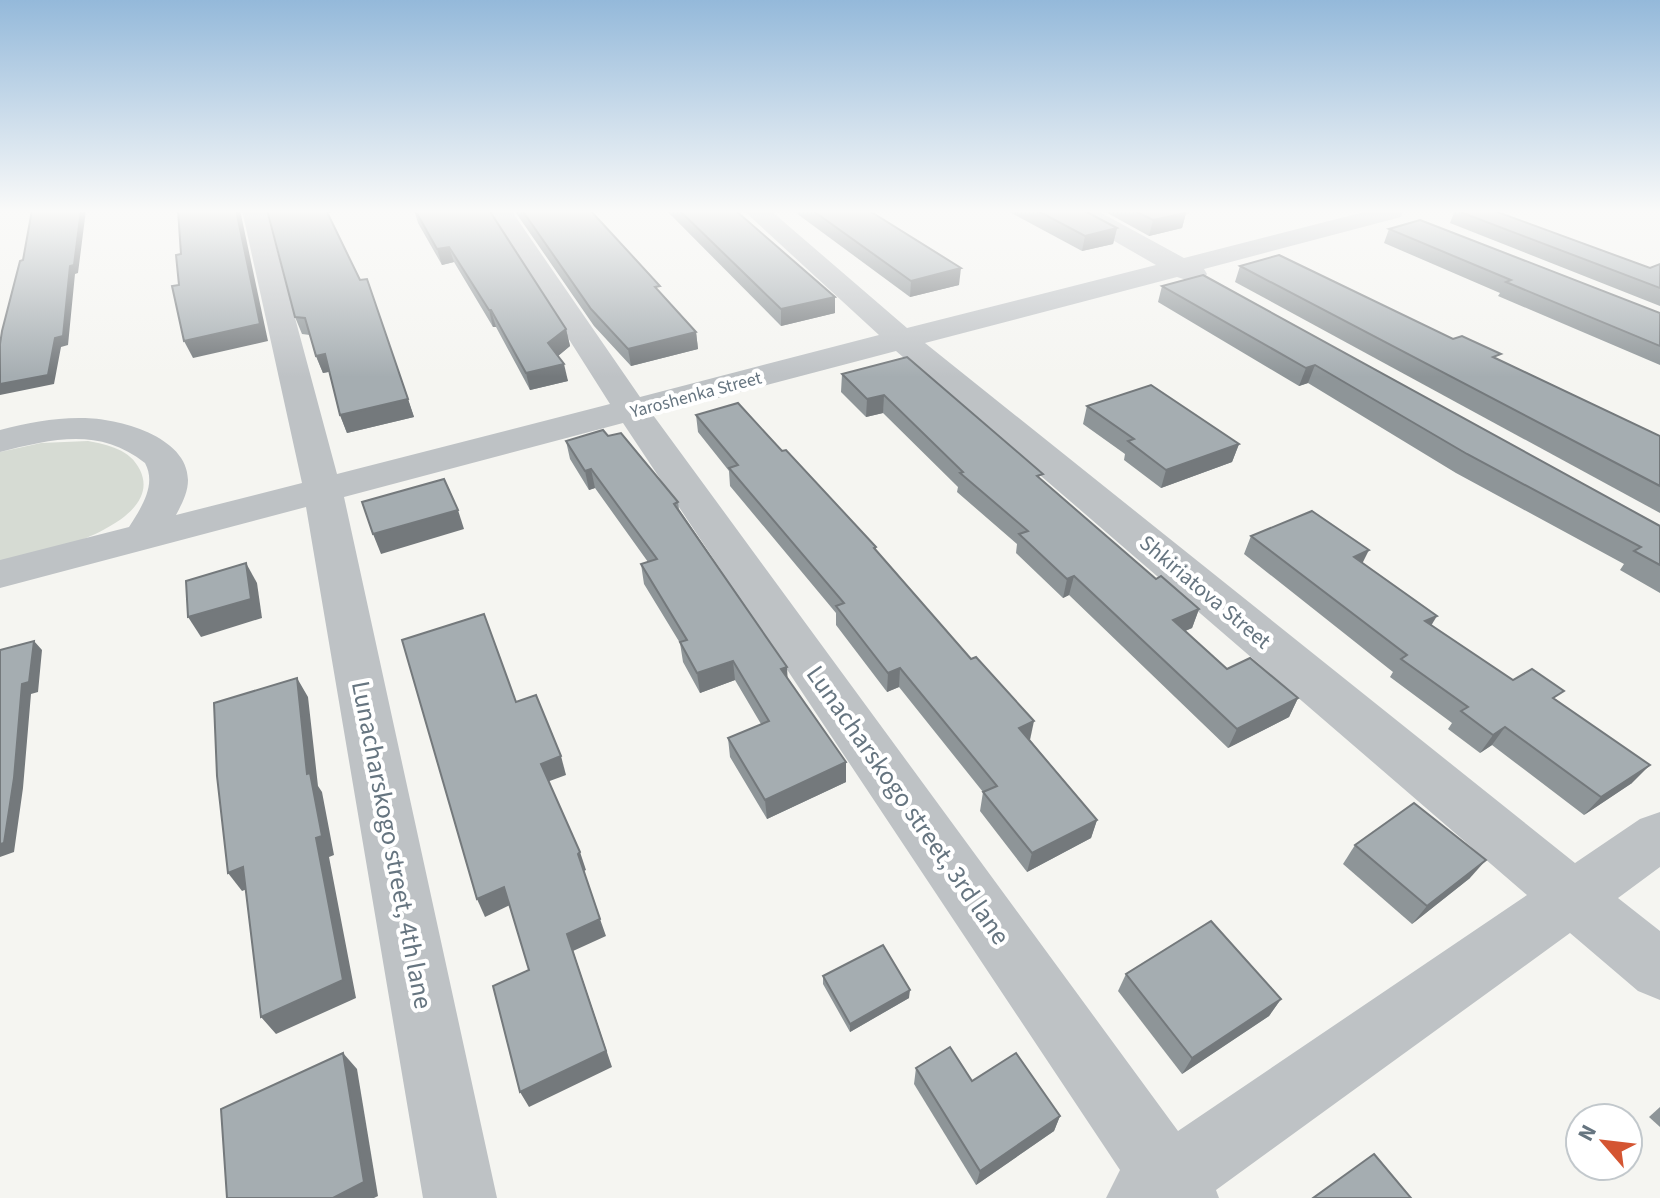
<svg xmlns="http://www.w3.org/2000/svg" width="1660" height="1198" font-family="'Source Sans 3',sans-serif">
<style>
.green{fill:#d6dbd3}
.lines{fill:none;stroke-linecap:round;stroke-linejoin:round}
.street{fill:#bec2c5;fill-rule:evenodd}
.wall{fill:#8e9598}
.shaded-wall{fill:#74797c}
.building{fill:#a5adb1;stroke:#74797c;stroke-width:2}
.labels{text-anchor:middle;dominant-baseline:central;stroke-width:8;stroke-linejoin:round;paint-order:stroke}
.far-street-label{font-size:18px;fill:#667580;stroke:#fff}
.street-label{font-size:22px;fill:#667580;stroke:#fff}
.near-street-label{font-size:26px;fill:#667580;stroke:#fff}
</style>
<rect width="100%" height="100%" fill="#f5f5f1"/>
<path class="green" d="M88 441C108 445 130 449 140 470 167 526 33 556 0 566V452L41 443Z"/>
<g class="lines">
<path class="street" d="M242 210H266L337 474 610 404 487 210H511L640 397 879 335 743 210H770L907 328 1156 265 1069 215 1066 210H1096L1184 258 1372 210H1403L1401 217 1204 269 1207 274 1203 280 1193 282 1177 277 925 343 1575 863 1640 819 1660 812V867L1618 898 1660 931V1000L1638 991 1570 933 1216 1190 1219 1198H1106L1120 1170 623 423 344 497 497 1198H423L306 507 0 588V560L129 527C141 508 157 485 145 463 99 427 53 439 0 452V430C26 423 52 418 79 418 114 417 188 435 188 480 188 492 182 504 176 515L302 483ZM896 351 1527 895 1178 1131 653 415Z"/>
</g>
<g class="wall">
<polygon points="414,210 566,329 570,346 558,356 568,381 530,390 496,327 493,327 454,262 442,265 418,223"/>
<polygon points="514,210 590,210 661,294 696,332 698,349 631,366 594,326"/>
<polygon points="666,210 735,210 835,297 835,313 781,326"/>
<polygon points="792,210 868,210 959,285 910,297"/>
<polygon points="1006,210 1083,210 1117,228 1113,244 1082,251"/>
<polygon points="1102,210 1179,210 1186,213 1182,228 1149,236"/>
<polygon points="1455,210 1650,268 1660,264 1660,306 1450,223"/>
<polygon points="335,227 360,280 367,279 414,417 347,433 340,415 329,372 323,373 316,356 310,335 302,334 295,317"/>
<polygon points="1389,229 1660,313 1660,365 1498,296 1500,293 1384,243"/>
<polygon points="1240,266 1453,339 1498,359 1660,436 1660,513 1235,282"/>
<polygon points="1162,286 1660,526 1660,593 1620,570 1624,564 1456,473 1308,383 1299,386 1158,302"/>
<polygon points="907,357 1042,480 1156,579 1199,609 1192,628 1185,631 1227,669 1298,698 1289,717 1228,748 1069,595 1063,598 1016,553 1017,544 957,492 958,487 883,413 866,417 841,392 842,374"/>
<polygon points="1087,406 1239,444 1232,462 1161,488 1124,460 1125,454 1083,424"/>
<polygon points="696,415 782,451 876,547 876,550 1030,740 1097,820 1091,838 1027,872 980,811 983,792 899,687 887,692 836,625 836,613 730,486 729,471 698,432"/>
<polygon points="608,436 678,502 679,509 787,667 787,679 846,782 767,819 730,757 728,738 761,724 735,680 700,693 683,662 680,643 644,584 641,564 648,562 595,488 589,490 570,459 566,441"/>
<polygon points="1251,536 1362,563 1431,625 1513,680 1557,700 1632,783 1584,815 1492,745 1480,753 1448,729 1452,723 1390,677 1393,672 1244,554"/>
<polygon points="1355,845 1470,878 1412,924 1343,864"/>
<polygon points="1126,974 1281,999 1269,1016 1182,1074 1118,991"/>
<polygon points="823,976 909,998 850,1032 823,984"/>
<polygon points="916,1068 972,1081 1060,1116 1054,1131 976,1185 914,1084"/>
<polygon points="1660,1107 1660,1127 1649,1117"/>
</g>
<g class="shaded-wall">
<polygon points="81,210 86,210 78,273 75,274 68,345 61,347 54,384 0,395 0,384 55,338"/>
<polygon points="236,210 240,210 268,341 193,358 184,341"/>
<polygon points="1186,213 1182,228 1149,236 1153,220"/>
<polygon points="1117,228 1113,244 1082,251 1085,236"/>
<polygon points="449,247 454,262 442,265 437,249"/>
<polygon points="961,268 959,285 910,297 911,281"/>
<polygon points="835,297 835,313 781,326 781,309"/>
<polygon points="489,310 491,310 496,327 493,327"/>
<polygon points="566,329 570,346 552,361 548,343"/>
<polygon points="696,332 698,349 631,366 628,349"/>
<polygon points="325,354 332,371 323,373 316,356"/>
<polygon points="564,364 568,381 530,390 526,373"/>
<polygon points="1315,365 1308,383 1299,386 1306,368"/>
<polygon points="884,395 883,413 866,417 867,399"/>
<polygon points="408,399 414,417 347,433 340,415"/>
<polygon points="1239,444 1232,462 1161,488 1166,470"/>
<polygon points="591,469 595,488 589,490 585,471"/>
<polygon points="458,510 464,529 381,554 373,534"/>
<polygon points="1369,550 1360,568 1354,557"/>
<polygon points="246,563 257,583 262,618 201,637 188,617"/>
<polygon points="1074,576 1069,595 1063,598 1067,579"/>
<polygon points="1199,609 1192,628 1166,639 1173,620"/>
<polygon points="1437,616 1426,634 1425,621"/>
<polygon points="34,641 42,650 38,692 31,694 23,788 14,852 0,857 0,844 22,684"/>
<polygon points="733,661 735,680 700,693 697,673"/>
<polygon points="787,667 788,686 781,669"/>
<polygon points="900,668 899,687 887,692 888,673"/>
<polygon points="297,678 308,697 318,786 322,792 334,855 329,857 356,998 276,1034 261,1017 316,838 307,774"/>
<polygon points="1298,698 1289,717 1228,748 1237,729"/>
<polygon points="1034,721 1030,740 1019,728"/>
<polygon points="1505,727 1492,745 1480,753 1493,735"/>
<polygon points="561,756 566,775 547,782 541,764"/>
<polygon points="846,762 846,782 767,819 765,800"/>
<polygon points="1650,765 1632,783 1584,815 1601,797"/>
<polygon points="1097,820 1091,838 1027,872 1032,853"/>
<polygon points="580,852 586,870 584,871 578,854"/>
<polygon points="1486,860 1470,878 1412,924 1427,906"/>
<polygon points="243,867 257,885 242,891 228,873"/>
<polygon points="504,887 512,904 485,917 477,899"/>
<polygon points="600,919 606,936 573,951 612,1067 529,1107 520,1092 567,934"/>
<polygon points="910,990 909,998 850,1032 850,1024"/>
<polygon points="1281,999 1269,1016 1182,1074 1192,1058"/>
<polygon points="343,1053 357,1069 378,1196 374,1198 333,1198"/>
<polygon points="1060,1116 1054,1131 976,1185 980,1171"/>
</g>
<g class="building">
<polygon points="32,210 81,210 74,265 70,266 63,336 55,338 48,375 0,384 0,344 2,331 20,261 23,260"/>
<polygon points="178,210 236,210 260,324 184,341 172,286 179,285 176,255 181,254"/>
<polygon points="267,210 328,210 329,212 327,212 360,280 367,279 408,399 340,415 325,354 316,356 305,318 295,317"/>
<polygon points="415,210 489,210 566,329 548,343 564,364 526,373 491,310 489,310 449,247 437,249"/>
<polygon points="522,210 590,210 660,286 655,287 696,332 628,349 591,309"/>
<polygon points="679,210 735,210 835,297 781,309"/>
<polygon points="812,210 868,210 961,268 911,281"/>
<polygon points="1036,210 1083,210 1117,228 1085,236"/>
<polygon points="1133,210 1179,210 1186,213 1153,220"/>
<polygon points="1455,210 1492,210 1650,268 1660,264 1660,288"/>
<polygon points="1420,220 1660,313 1660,346 1506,282 1511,280 1389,229"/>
<polygon points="1279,255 1453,339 1462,336 1501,354 1493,357 1660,436 1660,486 1240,266"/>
<polygon points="1203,275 1660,526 1660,565 1634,551 1641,547 1467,454 1315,365 1306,368 1162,286"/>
<polygon points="907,357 1043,474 1037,476 1156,579 1161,576 1199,609 1173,620 1227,669 1250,658 1298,698 1237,729 1074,576 1067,579 1019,534 1028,531 960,473 963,472 884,395 867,399 842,374"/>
<polygon points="1151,385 1239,444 1166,470 1128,441 1134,439 1087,406"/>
<polygon points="738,403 782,451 786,450 876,547 874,548 971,659 976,657 1034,721 1019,728 1097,820 1032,853 983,792 997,786 900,668 888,673 836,606 844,603 729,468 738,465 696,415"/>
<polygon points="603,430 608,436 621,433 678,502 674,504 787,667 781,669 846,762 765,800 728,738 769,721 733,661 697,673 680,642 687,640 641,564 657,559 591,469 585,471 566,441"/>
<polygon points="444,479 458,510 373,534 362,502"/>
<polygon points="1312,511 1369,550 1354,557 1437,616 1425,621 1513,680 1532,669 1564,691 1553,698 1650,765 1601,797 1505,727 1493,735 1461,711 1468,707 1401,659 1407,655 1251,536"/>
<polygon points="246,563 251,599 188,617 186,581"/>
<polygon points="484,614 516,702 536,695 561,756 541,764 580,852 578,854 600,919 567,934 606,1051 520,1092 493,986 529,970 504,887 477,899 402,640"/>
<polygon points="34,641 29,682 22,684 14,778 4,843 0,844 0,650"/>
<polygon points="297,678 307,774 310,773 322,836 316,838 343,980 261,1017 243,867 228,873 217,776 214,703"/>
<polygon points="1414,803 1486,860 1427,906 1355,845"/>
<polygon points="1211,921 1281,999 1192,1058 1126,974"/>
<polygon points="883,945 910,990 850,1024 823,976"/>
<polygon points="950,1047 972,1081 1016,1053 1060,1116 980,1171 916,1068"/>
<polygon points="343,1053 364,1182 333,1198 227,1198 221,1109"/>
<polygon points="1374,1154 1411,1198 1313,1198"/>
</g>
<linearGradient id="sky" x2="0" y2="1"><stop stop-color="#94b9da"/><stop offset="0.56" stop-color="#fafaf9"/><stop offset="1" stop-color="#fafaf9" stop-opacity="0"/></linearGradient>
<rect width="1660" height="377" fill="url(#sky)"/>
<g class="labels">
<g class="far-street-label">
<text transform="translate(696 395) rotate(-15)">Yaroshenka Street</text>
</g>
<g class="street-label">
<text transform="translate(1205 592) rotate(40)">Shkiriatova Street</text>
</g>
<g class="near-street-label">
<text transform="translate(908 805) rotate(55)">Lunacharskogo street, 3rd lane</text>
<text transform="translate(392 845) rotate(79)">Lunacharskogo street, 4th lane</text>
</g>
</g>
<g transform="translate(1604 1142) rotate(298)"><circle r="38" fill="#ffffff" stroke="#c2c8cc" stroke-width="2"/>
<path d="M0-6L14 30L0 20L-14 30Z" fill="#d45532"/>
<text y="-12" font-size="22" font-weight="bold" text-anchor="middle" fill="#667580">N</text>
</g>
</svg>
